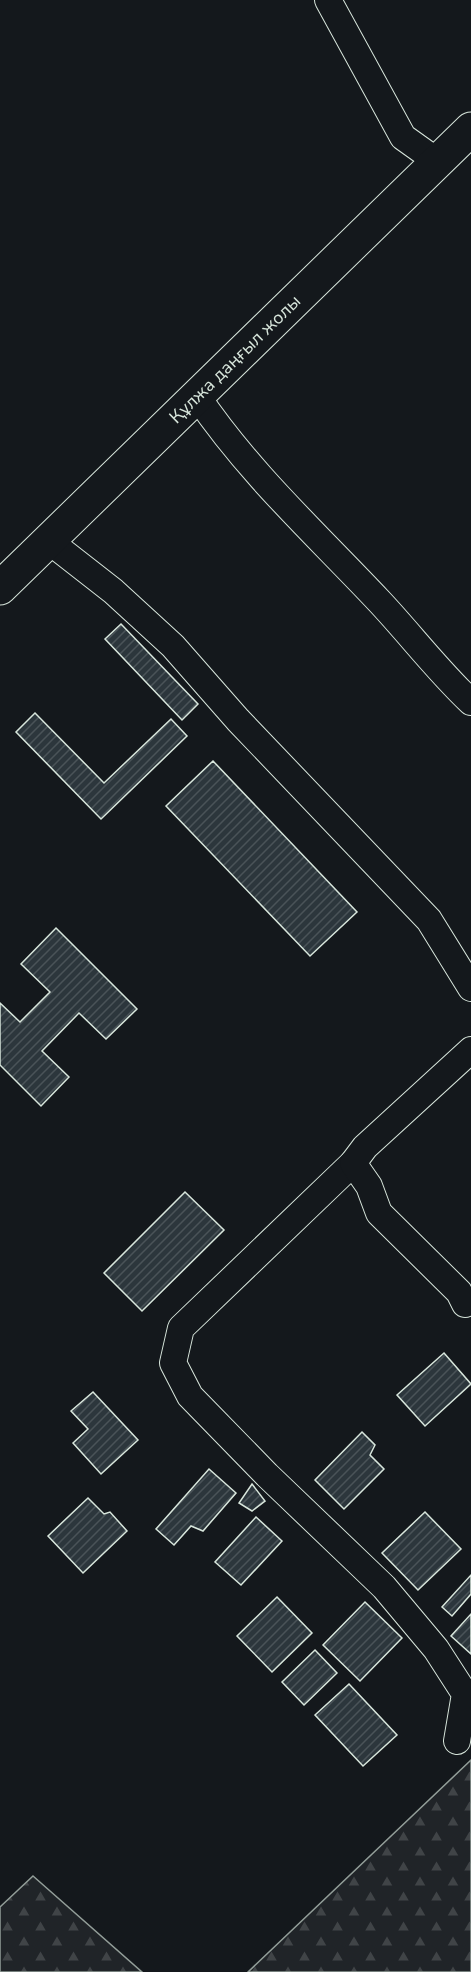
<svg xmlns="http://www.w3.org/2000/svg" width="471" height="1972" font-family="'Nunito Sans',sans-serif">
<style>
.forest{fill:url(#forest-firs);stroke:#939e99;stroke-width:1.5}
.building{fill:url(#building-hatch);stroke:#d8e6dc;stroke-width:1.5}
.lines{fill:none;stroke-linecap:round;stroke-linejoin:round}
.minor-casing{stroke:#d8e6dc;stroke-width:28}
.primary-casing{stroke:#d8e6dc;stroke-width:35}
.minor{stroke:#14181c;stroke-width:26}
.primary{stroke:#14181c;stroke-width:33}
.labels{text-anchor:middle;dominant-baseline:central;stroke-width:4.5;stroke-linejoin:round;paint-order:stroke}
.street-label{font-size:18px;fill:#d8e6dc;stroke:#14181c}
</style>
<defs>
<pattern id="forest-firs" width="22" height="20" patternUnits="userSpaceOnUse" patternTransform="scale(1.5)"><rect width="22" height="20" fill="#202428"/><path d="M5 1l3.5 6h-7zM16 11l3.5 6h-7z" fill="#404447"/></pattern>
<pattern id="building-hatch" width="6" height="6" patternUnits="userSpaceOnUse" patternTransform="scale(1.5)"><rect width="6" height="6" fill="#2c363c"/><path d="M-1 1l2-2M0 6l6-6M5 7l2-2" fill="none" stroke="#4a5358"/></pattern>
</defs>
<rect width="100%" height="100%" fill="#14181c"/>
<g class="forest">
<polygon points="471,1760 471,1972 248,1972"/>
<polygon points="33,1876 142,1972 0,1972 0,1907"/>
</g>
<g class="building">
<polygon points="121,624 198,704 182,720 105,639"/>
<polygon points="35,713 104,783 171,719 187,736 101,819 16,732"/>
<polygon points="213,761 357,912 310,956 166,806"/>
<polygon points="56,928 137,1009 106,1039 79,1013 42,1051 69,1077 41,1106 0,1065 0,1003 20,1022 50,992 21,964"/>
<polygon points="185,1192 224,1230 142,1311 104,1273"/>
<polygon points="444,1353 471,1384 425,1426 397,1395"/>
<polygon points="93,1392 138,1440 101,1474 73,1443 88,1429 71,1411"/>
<polygon points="362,1432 375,1445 370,1455 384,1469 344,1509 315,1480"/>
<polygon points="209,1469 236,1493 203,1531 191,1526 174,1545 156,1529"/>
<polygon points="252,1484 265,1501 252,1511 239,1503"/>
<polygon points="88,1498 104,1514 110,1512 127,1531 83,1573 48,1536"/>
<polygon points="425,1512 461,1549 418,1590 382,1553"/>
<polygon points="256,1517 282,1541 241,1585 215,1562"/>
<polygon points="471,1575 471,1594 452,1616 442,1607"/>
<polygon points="277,1597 312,1633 272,1672 237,1636"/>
<polygon points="365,1602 402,1638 360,1681 323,1645"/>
<polygon points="471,1614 471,1654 451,1636"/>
<polygon points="315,1650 337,1673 304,1705 282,1682"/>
<polygon points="349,1684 397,1735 363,1766 315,1715"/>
</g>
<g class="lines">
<g class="minor-casing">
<g id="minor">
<polyline points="328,0 403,137 438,162"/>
<path d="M197 396C249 473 316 534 379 601 410 634 438 671 471 702"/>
<polyline points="49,541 113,591 173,646 238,720 429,920 471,988"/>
<polyline points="353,1163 181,1328 173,1363 190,1396 267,1475 384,1587 436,1649 465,1694 457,1741"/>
<polyline points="465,1304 459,1292 379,1213 369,1186 353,1163 365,1147 471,1050"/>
</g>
</g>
<g class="primary-casing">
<g id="primary">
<path id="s1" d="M0 588 471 129"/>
</g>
</g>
<use href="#minor" class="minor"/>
<use href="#primary" class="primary"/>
</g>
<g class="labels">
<g class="street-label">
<text stroke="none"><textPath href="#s1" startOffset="328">Құлжа даңғыл жолы</textPath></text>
</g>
</g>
</svg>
